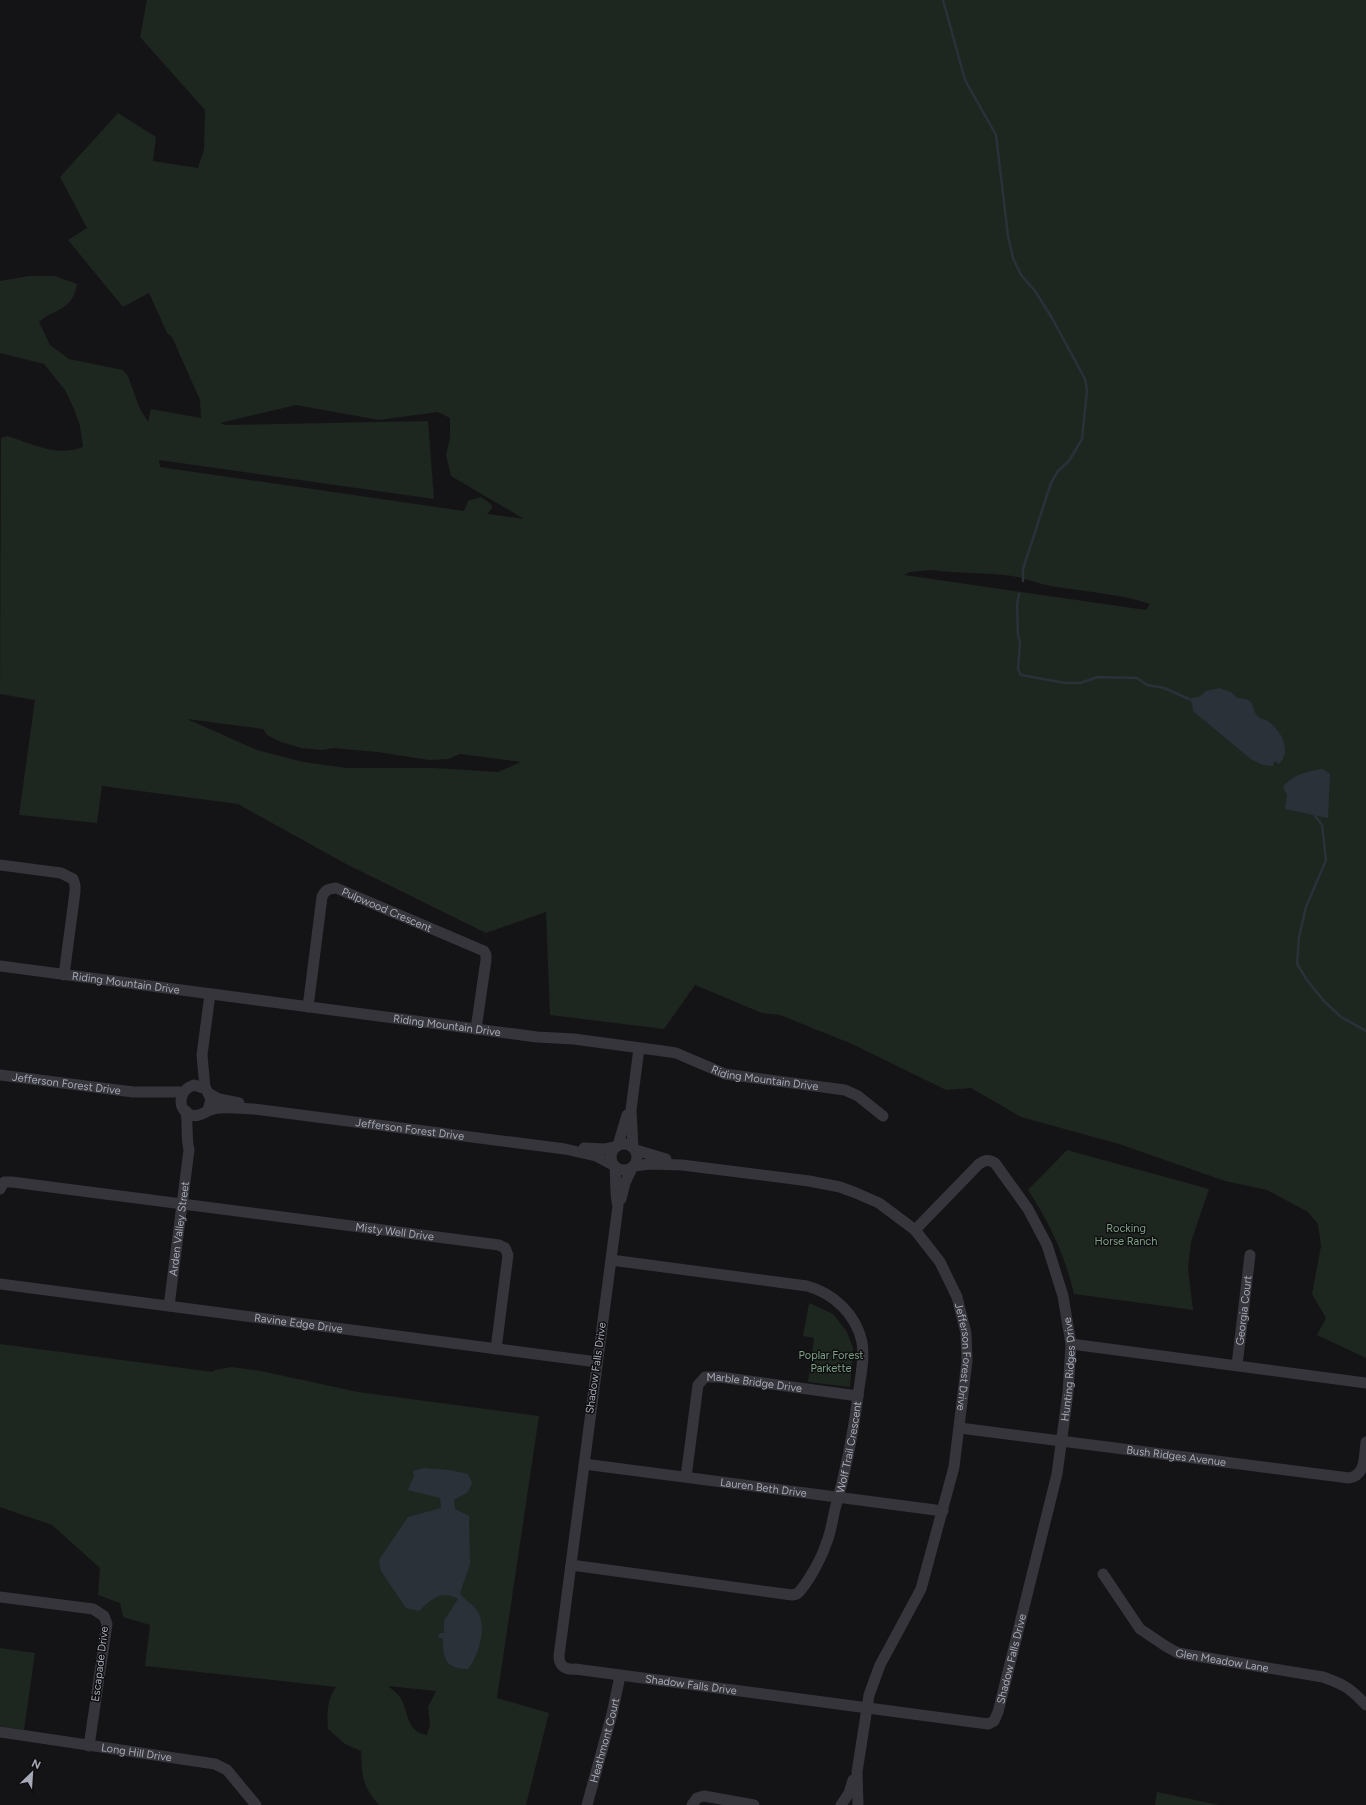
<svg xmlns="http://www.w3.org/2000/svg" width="1366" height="1805" font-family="Figtree,sans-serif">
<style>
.green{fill:#1e2620;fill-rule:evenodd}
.water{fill:#2b3139}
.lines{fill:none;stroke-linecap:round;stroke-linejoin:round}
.stream{stroke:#2b3139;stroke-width:2.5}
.minor{stroke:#35353b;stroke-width:11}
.labels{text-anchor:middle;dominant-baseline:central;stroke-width:3;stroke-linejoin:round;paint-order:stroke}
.street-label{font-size:11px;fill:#a6a9b6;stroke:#0f0f11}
.park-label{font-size:11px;fill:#7ea085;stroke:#0f0f11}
</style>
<rect width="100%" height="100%" fill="#141416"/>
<g class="green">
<path d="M147 0H1366V1358L1317 1335 1326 1318 1312 1294 1321 1246 1318 1224 1308 1212 1267 1190 1225 1181 1119 1144 1021 1117 971 1088 946 1090 852 1044 780 1015 762 1013 695 985 664 1029 550 1015 546 912 486 933 346 864 238 804 102 786 97 823 19 815 35 700 0 694 1 438 7 436C33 444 56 457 83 447L80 426 74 409 65 390 44 364 0 353V281L29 276H55L77 284C72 312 56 307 39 322L50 345 69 359 123 370 128 376 139 407 148 422 151 409 201 418 200 400 172 337 167 333 149 293 123 307 68 240 87 228 60 177 118 113 156 137 153 161 198 168 204 150 205 110 140 37ZM296 405 379 420 438 412 450 418V438L446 455 451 476 524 519 487 514 492 508 491 504 481 497 468 501 464 511 160 467 159 460 434 499 428 421 226 425 220 423ZM932 570C959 574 985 572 1012 576 1027 578 1041 585 1057 587 1088 592 1120 594 1150 604L1146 610 904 575 910 572ZM187 719 263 729 267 735 281 742 301 748 323 750 333 748 377 752 429 760 448 759 460 754 521 762 498 772 434 768H348L303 762 257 750Z"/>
<path d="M1067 1150 1209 1189 1191 1242 1188 1268 1193 1310 1074 1294C1065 1256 1050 1223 1028 1190Z"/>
<polygon points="809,1303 833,1314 847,1332 853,1348 850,1387 808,1382 814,1338 803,1336"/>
<path d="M0 1344 213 1372 215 1370 231 1367 261 1371 358 1392 539 1416 497 1698 549 1713 526 1805H379C362 1786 362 1776 361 1751L345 1744 328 1729C327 1713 327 1699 336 1687L145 1666 150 1625 123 1617 120 1603 98 1595 100 1568 52 1525 0 1507ZM388 1686 436 1691 428 1707 430 1724 427 1735C406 1732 409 1712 400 1697 397 1693 392 1689 388 1686Z"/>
<polygon points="0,1648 35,1653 24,1730 0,1726"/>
<polygon points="1157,1792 1219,1805 1155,1805"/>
</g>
<g class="water">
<path d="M1219 688 1231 692 1237 698C1260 699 1248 709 1260 718 1262 720 1264 719 1266 720 1280 728 1293 750 1279 764L1274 761 1273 766 1263 765 1252 760 1193 711 1192 703 1189 699 1199 697 1206 691Z"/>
<path d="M1323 769 1330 774 1328 818 1285 809 1287 795 1283 787C1293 774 1308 771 1323 769Z"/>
<path d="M424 1468 449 1470 468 1474 472 1483 468 1492 454 1500 455 1509 469 1516 470 1564 460 1593C464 1600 470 1602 475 1608 489 1623 479 1655 468 1669 445 1669 443 1658 443 1639L438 1637 440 1633H444V1621L458 1599C442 1589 430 1600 419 1611L406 1608 381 1571 379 1560 408 1517 441 1508 440 1498 408 1490 414 1476 413 1471Z"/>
</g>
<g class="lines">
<g class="stream">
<polyline points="943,0 965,80 996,135 1008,236 1013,258 1021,275 1035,291 1052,318 1085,379 1087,390 1082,439 1069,461 1058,471 1051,483 1023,569 1023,581"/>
<polyline points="1019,594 1017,604 1018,635 1020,643 1018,669 1021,675 1065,683 1080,683 1098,677 1137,678 1147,685 1164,688 1189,699"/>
<polyline points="1315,816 1322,825 1326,860 1306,907 1299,937 1297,964 1307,980 1323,1000 1341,1017 1366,1031"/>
</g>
<g class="minor">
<polyline points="0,865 61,873 73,879 75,885 75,892 64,975"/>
<path id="s1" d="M0 966 537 1037 574 1039 663 1051 676 1053 725 1074 845 1090 858 1096 883 1116"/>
<path id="s2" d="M308 1007 322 897C325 890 328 889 336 888L484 951 486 955V960L476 1029"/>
<path id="s3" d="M0 1075 133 1092H183"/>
<polyline points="205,1088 202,1055 210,994"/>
<polyline points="210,1094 219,1099 239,1103"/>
<path id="s4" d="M208 1110 211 1099 206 1089 194 1085C180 1089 175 1109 191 1115 200 1118 206 1110 214 1109 227 1106 241 1109 254 1109L565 1149 596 1156 613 1165"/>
<circle cx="624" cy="1157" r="13"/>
<polyline points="618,1145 627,1115"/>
<polyline points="633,1147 631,1110 639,1048"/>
<polyline points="584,1148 605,1149 615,1147"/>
<polyline points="636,1150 666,1159"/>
<path id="s5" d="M634 1166 650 1164 682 1165 809 1181 840 1187 856 1193 879 1203 915 1230 940 1262 957 1297 966 1333 967 1361 954 1467 921 1589 880 1665 869 1695 857 1772 858 1805"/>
<path id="s6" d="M615 1167C616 1177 615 1199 618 1206L559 1656C559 1666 565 1670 575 1669L988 1724 994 1721 998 1712 1057 1474 1068 1393 1071 1344 1063 1296 1047 1245 1028 1209 995 1163C988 1159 985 1160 979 1164L915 1230"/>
<path id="s7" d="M0 1189 4 1182H12L499 1245 505 1248 508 1255 496 1349"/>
<polyline points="621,1199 625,1183 632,1168"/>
<path id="s8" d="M0 1284 597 1362"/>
<path id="s9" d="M169 1306 189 1150C186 1139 188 1124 186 1111"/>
<polyline points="1071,1344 1366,1383"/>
<path id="s10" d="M1237 1365 1250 1255"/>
<path id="s11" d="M960 1428 1349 1478C1366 1475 1364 1457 1366 1442"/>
<path id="s12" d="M584 1464 943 1511"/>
<path id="s13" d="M686 1477 698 1385 705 1377H720L858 1396"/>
<path id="s14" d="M571 1565 792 1595 797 1594C807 1585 822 1557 826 1544 831 1533 832 1521 835 1509 846 1471 853 1435 858 1396 860 1378 865 1360 862 1342 856 1314 833 1293 807 1286L611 1260"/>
<path id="s15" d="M1103 1574 1140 1629 1167 1647 1178 1653 1323 1677C1345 1685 1350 1688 1366 1705"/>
<polyline points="0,1597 93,1609 104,1616 107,1624 89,1746"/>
<path id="s16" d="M0 1732 215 1764 227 1770 256 1805"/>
<path id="s17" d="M587 1805 612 1714 620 1676"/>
<polyline points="692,1805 697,1798 704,1796 754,1805"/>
<polyline points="841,1805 849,1793 853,1780"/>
</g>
</g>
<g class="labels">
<g class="street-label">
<text stroke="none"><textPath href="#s2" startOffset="184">Pulpwood Crescent</textPath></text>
<text stroke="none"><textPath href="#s1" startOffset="127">Riding Mountain Drive</textPath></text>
<text stroke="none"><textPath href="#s1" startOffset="451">Riding Mountain Drive</textPath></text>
<text stroke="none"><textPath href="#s1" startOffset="775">Riding Mountain Drive</textPath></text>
<text stroke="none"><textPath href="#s3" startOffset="67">Jefferson Forest Drive</textPath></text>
<text stroke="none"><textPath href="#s4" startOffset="297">Jefferson Forest Drive</textPath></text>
<text stroke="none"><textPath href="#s9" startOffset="78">Arden Valley Street</textPath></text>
<text stroke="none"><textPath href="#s7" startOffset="402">Misty Well Drive</textPath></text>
<text stroke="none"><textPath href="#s10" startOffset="55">Georgia Court</textPath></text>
<text stroke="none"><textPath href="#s8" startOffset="301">Ravine Edge Drive</textPath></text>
<text stroke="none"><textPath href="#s5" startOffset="435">Jefferson Forest Drive</textPath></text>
<text transform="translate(596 1368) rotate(-82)">Shadow Falls Drive</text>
<text stroke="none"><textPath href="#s6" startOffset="1301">Hunting Ridges Drive</textPath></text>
<text stroke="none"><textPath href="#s13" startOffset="153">Marble Bridge Drive</textPath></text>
<text stroke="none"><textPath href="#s14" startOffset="386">Wolf Trail Crescent</textPath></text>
<text stroke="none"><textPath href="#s11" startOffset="218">Bush Ridges Avenue</textPath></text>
<text stroke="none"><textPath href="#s12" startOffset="181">Lauren Beth Drive</textPath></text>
<text stroke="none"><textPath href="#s6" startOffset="1005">Shadow Falls Drive</textPath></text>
<text stroke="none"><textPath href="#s15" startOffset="156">Glen Meadow Lane</textPath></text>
<text transform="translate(100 1664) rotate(-83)">Escapade Drive</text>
<text stroke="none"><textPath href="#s6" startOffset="634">Shadow Falls Drive</textPath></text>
<text stroke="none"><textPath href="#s17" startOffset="67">Heathmont Court</textPath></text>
<text stroke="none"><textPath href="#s16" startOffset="138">Long Hill Drive</textPath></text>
</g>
<g class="park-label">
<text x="1126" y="1228">Rocking<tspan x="1126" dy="13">Horse Ranch</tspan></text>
<text x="831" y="1355">Poplar Forest<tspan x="831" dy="13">Parkette</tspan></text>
</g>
</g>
<g transform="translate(32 1773) rotate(25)" stroke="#0f0f11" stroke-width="3" paint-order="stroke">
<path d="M0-3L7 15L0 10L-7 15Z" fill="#a6a9b6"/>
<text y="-6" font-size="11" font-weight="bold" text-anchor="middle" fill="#a6a9b6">N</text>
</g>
</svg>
